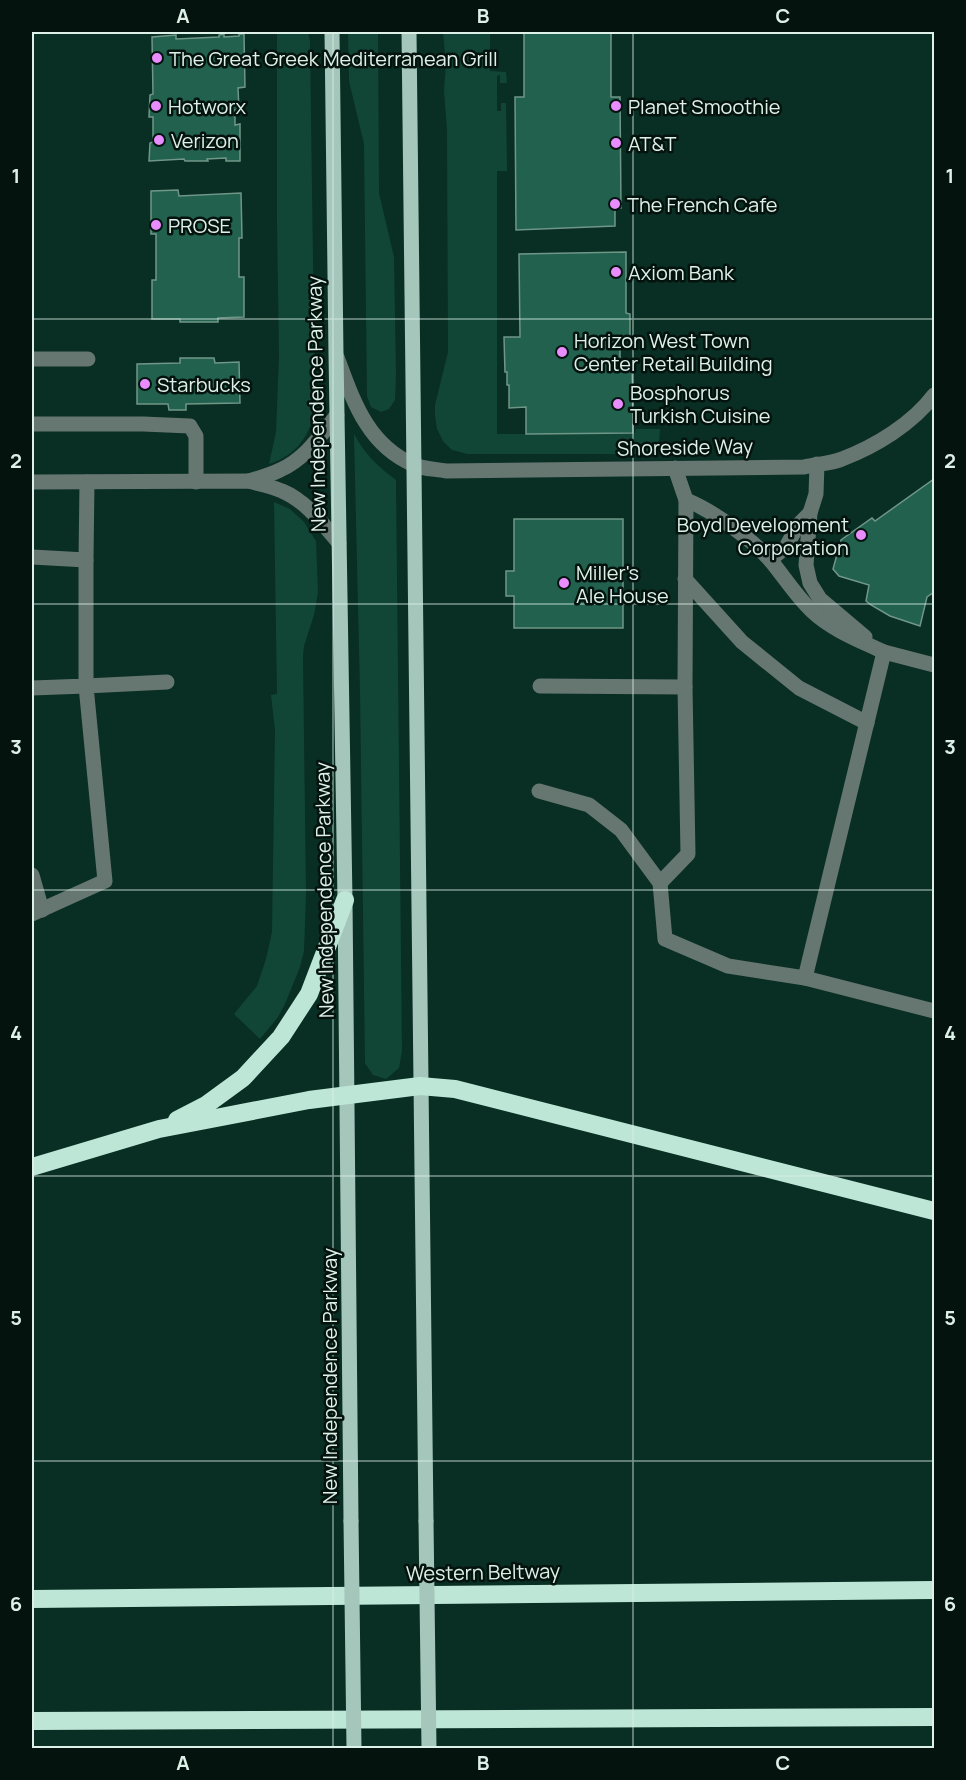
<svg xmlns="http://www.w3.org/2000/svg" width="966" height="1780" font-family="Manrope,sans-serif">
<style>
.green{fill:#114637}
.building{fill:#21614e;stroke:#709688;stroke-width:1.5}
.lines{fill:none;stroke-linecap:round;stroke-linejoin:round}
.minor{stroke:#667670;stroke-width:15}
.major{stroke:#a5c6ba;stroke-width:15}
.highway{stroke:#bee6d7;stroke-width:18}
.major-bridge{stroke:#a5c6ba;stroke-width:15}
.grid{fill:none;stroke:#ddf1e9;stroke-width:1.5;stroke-opacity:0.55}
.poi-dot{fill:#e98dfe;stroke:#05130e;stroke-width:2}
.labels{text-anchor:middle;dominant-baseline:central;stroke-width:5;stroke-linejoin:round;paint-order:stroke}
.poi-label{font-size:20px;fill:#ddf1e9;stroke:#05130e;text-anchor:start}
.street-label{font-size:20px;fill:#ddf1e9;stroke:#05130e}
.neatline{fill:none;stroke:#ddf1e9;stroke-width:2}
.grid-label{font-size:20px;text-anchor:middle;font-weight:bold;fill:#ddf1e9}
</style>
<rect width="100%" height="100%" fill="#092e23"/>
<g class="green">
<path d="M277 32H308L310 41 315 406C312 434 296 456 269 464L276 432 279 356 277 220Z"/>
<polygon points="348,32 378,32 379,193 394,257 396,376 395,400 389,409 381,412 371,407 367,396 364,144 349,81"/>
<polygon points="443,32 490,32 490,71 506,72 507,83 500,83 500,75 497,76 497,111 501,111 501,103 506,103 507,171 497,171 497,434 627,434 635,433 636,429 660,429 659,444 647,454 467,454 452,450 443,441 437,429 435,415 435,405 448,352 447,130 444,91 446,64"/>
<path d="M354 434C365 454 377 466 396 480V484L402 1051 399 1068 386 1079 373 1075 365 1063 360 691Z"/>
<polygon points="274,502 290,509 304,522 316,541 318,592 314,615 304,646 303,657 306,894 304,951 300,967 285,1004 278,1017 260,1039 234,1014 257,986 266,959 272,932 275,730 271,695 277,694"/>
</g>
<g class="building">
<polygon points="524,32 611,32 611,97 620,97 621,208 615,208 615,226 516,230 515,97 524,97"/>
<polygon points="224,34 224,37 239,36 239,34 244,34 245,87 238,88 239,110 235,110 235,125 240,124 240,161 226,161 226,158 207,159 208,161 185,161 184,159 149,161 150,143 153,142 153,117 149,117 150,95 153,94 152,37 176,35 176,39 219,37 219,35"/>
<polygon points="178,190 179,196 241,193 242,238 239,238 239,277 244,277 244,317 218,318 218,322 180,322 180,319 152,319 152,280 156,280 156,234 151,234 151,191"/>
<polygon points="626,252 626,313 630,314 630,336 620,336 620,367 632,366 633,433 526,434 526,407 509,408 509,385 507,385 507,372 505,372 504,337 520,337 519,254"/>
<polygon points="180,358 214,358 215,363 239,362 240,403 186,404 186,410 169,410 168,404 137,404 137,364 180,363"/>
<polygon points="934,479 934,592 927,597 920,626 890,616 871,605 866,601 869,585 839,576 833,569 841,540 872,518 875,521"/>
<polygon points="514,519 623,519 623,628 514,628 514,596 506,596 506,571 514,571"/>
</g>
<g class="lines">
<g class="minor">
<path d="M337 357C353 400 367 445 414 465 423 469 436 469 446 471L804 467C816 464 830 464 842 459 876 446 912 424 934 395"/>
<polyline points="32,359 88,359"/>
<polyline points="32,424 143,424 190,426 196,436 196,482"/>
<polyline points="817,464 816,494 810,513 806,565 810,583 820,599 865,637"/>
<path d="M675 468 686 500C712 510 753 540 771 561 785 578 796 596 812 611 832 630 859 640 884 652"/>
<path d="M249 481C259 478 270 475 280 470 305 459 320 436 337 415"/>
<path d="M32 482 249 481C259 484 271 486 282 491 306 501 322 523 339 543"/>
<polyline points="32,557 86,560 87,482"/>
<polyline points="770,560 786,547 798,525 810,513"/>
<polyline points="685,579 742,642 799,688 867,723"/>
<polyline points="934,665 884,652 805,978 934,1011"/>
<polyline points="540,686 685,687 686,500"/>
<polyline points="32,688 86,686 86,560"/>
<polyline points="539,791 589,805 621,830 660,883 665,939 728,966 805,978"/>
<polyline points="32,875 42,910"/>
<polyline points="660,883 688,854 685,687"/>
<polyline points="32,914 105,881 86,686 167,682"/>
</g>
<g class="major">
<polyline points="332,32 336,354 345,900 351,1521"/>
<polyline points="409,32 426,1521"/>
</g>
<g class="highway">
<polyline points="177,1120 206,1105 243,1078 281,1037 309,994 345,900"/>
<polyline points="32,1167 159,1129 309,1100 420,1086 455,1089 934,1211"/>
<polyline points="32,1599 934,1590"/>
<polyline points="32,1721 934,1717"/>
</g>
<g class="major-bridge">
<polyline points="351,1521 354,1748"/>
<polyline points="426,1521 429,1748"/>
</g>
</g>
<path class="grid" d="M333 32V1748M633 32V1748M32 319H934M32 604H934M32 890H934M32 1176H934M32 1461H934"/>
<g class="poi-dot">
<circle cx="157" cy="58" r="6"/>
<circle cx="156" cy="106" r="6"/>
<circle cx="616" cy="106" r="6"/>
<circle cx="159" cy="140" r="6"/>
<circle cx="616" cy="143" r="6"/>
<circle cx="615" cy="204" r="6"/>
<circle cx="156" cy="225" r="6"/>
<circle cx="616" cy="272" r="6"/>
<circle cx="562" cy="352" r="6"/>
<circle cx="145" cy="384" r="6"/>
<circle cx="618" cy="404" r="6"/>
<circle cx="861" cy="535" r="6"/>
<circle cx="564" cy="583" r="6"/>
</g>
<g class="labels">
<g class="poi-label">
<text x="169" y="58">The Great Greek Mediterranean Grill</text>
<text x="168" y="106">Hotworx</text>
<text x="628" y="106">Planet Smoothie</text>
<text x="171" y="140">Verizon</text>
<text x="628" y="143">AT&amp;T</text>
<text x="627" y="204">The French Cafe</text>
<text x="168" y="225">PROSE</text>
<text x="628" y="272">Axiom Bank</text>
<text x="574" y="340">Horizon West Town<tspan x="574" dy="23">Center Retail Building</tspan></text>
<text x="157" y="384">Starbucks</text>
<text x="630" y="392">Bosphorus<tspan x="630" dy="23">Turkish Cuisine</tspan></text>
<text x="849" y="524" text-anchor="end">Boyd Development<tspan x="849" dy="23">Corporation</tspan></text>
<text x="576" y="572">Miller's<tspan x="576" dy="23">Ale House</tspan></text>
</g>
<g class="street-label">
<text transform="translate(316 404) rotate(-91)">New Independence Parkway</text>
<text transform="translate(685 447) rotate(-1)">Shoreside Way</text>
<text transform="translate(324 890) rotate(-91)">New Independence Parkway</text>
<text transform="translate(329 1376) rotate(-90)">New Independence Parkway</text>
<text transform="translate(483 1572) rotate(-1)">Western Beltway</text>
</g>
</g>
<rect width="966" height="1780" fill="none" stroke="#05130e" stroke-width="66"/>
<rect x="33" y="33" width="900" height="1714" class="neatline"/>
<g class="grid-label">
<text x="183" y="23">A</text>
<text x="483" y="23">B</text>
<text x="783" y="23">C</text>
<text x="16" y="183">1</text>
<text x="950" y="183">1</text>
<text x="16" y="468">2</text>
<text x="950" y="468">2</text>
<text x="16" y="754">3</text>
<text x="950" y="754">3</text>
<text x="16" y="1040">4</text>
<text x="950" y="1040">4</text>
<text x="16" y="1325">5</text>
<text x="950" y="1325">5</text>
<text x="16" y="1611">6</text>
<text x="950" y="1611">6</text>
<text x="183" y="1770">A</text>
<text x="483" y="1770">B</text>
<text x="783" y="1770">C</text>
</g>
</svg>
